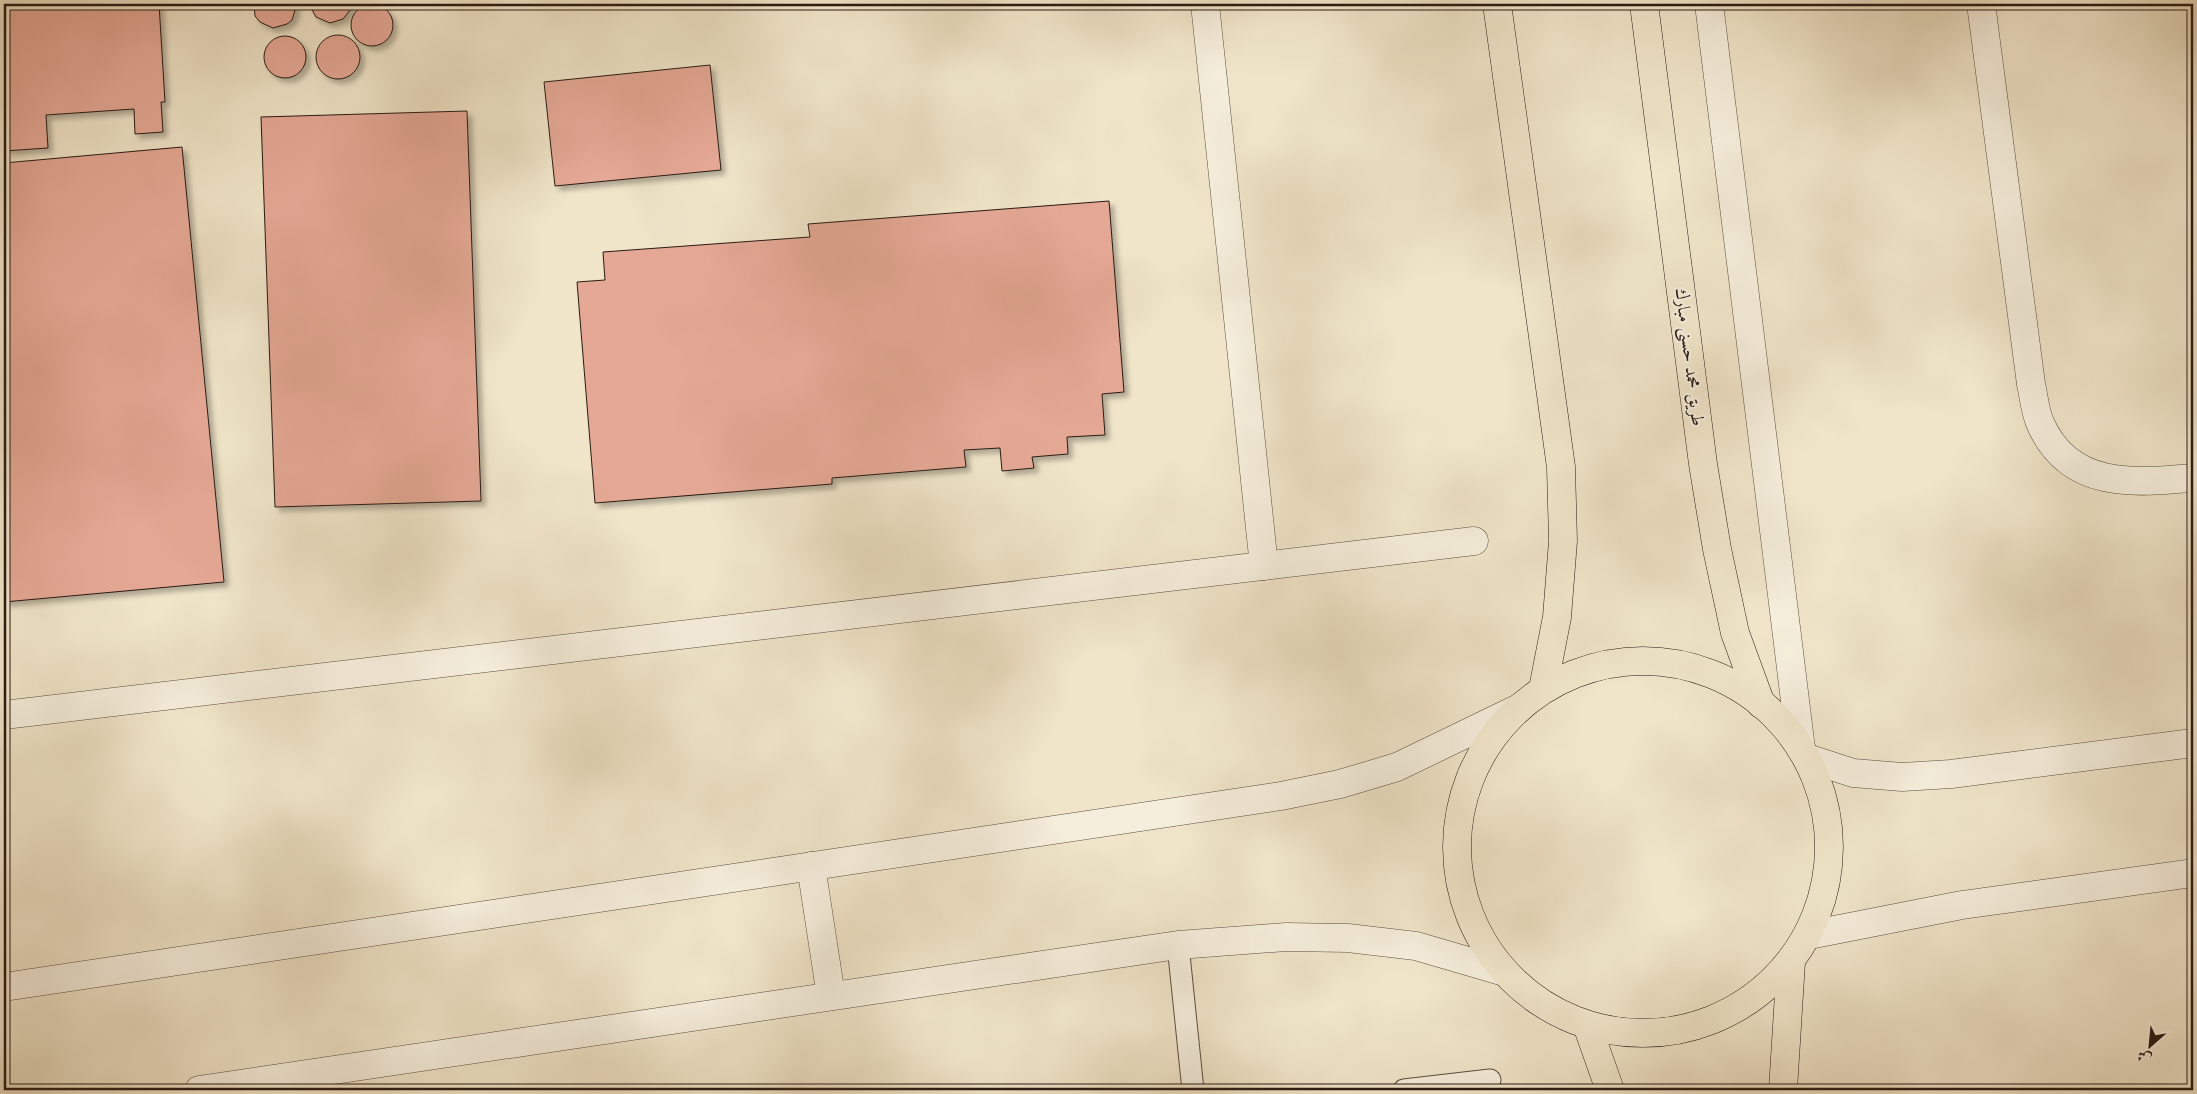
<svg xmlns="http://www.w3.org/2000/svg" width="2197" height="1094" font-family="'Old Standard TT',Amiri,serif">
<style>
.building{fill:#e5a895;stroke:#2a1b14;filter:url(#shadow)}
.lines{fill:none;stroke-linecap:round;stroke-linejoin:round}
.service-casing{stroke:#5c4e41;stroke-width:23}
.minor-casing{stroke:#5c4e41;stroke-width:29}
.tertiary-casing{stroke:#5c4e41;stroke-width:29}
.trunk-casing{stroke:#2a1b14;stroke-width:29}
.service{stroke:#f5eedc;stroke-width:21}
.minor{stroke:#f5eedc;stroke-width:28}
.tertiary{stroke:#f5eedc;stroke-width:28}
.trunk{stroke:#f0e5c9;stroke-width:28}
.labels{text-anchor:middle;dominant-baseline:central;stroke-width:4.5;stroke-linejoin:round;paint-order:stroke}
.street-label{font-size:18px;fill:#2a1b14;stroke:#f5eedc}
</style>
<defs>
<filter id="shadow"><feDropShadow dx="4.5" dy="4.5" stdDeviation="2.5" flood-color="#0004"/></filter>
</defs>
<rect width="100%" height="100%" fill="#f0e5c9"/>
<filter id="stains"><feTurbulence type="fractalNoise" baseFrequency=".004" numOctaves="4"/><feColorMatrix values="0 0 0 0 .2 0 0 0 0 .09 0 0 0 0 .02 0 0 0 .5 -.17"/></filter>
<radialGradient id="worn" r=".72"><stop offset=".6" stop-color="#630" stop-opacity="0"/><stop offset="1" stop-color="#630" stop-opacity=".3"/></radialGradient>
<g class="building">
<circle cx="372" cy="25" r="21"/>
<polygon points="4,4 159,4 165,102 161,102 163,132 135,134 134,109 46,115 48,148 4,151"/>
<polygon points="254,4 296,4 296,7 292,20 287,24 273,28 260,22 255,16"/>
<polygon points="309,4 353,4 351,9 343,19 330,23 316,17"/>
<circle cx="338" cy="57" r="22"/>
<circle cx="285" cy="57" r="21"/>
<polygon points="710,65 721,170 555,186 544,82"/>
<polygon points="467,111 481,501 275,507 261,117"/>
<polygon points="182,147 224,582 4,602 4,163"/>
<polygon points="1109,201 1124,392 1102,394 1105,435 1067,437 1068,454 1032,457 1034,468 1002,471 1000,448 964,450 966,467 832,478 832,484 595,503 577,282 605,280 603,252 810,237 808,224"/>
</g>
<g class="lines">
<g class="service-casing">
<g id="service">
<polyline points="1178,945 1193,1090"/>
<polyline points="1404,1090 1490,1080"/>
</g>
</g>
<g class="minor-casing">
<g id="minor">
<polyline points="1205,4 1264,566"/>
<polyline points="1709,4 1801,749"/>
<path d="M1981 4 2031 384C2034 397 2035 413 2041 425 2070 489 2133 483 2193 478"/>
<polyline points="4,715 1474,541"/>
<polyline points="811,866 831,996"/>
<polyline points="4,987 1281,796 1340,784 1397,767 1517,709"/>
<polyline points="199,1090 1178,945 1286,937 1348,938 1416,946 1505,972"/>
</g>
</g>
<g class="tertiary-casing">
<g id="tertiary">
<polyline points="1807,758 1853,773 1902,777 1951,774 2193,743"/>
<polyline points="1809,935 1962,905 2193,873"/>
</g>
</g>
<g class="trunk-casing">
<g id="trunk">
<polyline points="1497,4 1561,467 1563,541 1557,617 1543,689"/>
<polyline points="1644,4 1703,464 1717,549 1735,633 1761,704"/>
<circle cx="1643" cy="847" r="186"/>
<polyline points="1587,1025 1610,1090"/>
<polyline points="1783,1090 1791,962"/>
</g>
</g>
<use href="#service" class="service"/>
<use href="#minor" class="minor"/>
<use href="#tertiary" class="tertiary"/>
<use href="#trunk" class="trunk"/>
</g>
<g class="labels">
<g class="street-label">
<text transform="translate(1689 357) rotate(83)">طريق محمد حسنى مبارك</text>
</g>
</g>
<rect width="2197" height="1094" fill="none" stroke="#f0e5c9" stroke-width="20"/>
<rect x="5" y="5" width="2187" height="1084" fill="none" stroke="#2a1b14" stroke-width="2.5"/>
<rect x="10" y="10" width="2177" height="1074" fill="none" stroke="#2a1b14"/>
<g transform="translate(2150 1046) rotate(207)" stroke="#f5eedc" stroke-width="4" paint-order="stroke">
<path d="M0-4L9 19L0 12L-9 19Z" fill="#2a1b14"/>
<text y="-8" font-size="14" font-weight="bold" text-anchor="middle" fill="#2a1b14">ش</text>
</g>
<rect width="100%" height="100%" filter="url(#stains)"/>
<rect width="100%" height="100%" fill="url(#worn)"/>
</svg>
